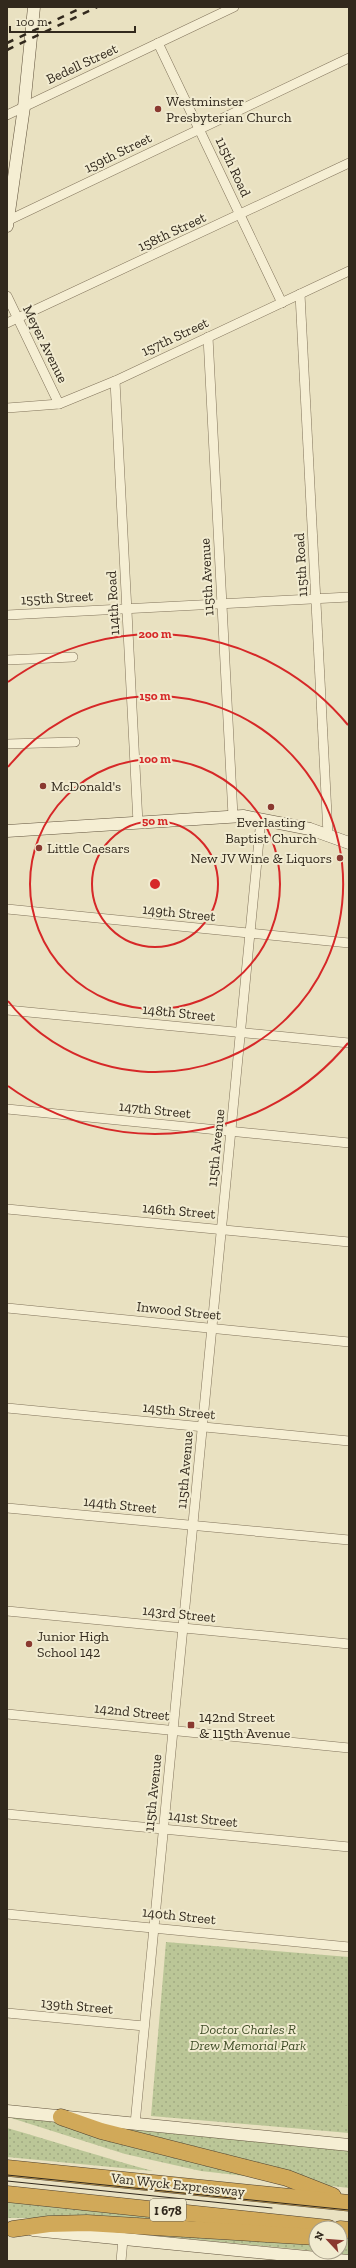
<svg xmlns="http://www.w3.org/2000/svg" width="356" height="2268" font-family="'Zilla Slab',serif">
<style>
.green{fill:url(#green-dots)}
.pitch{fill:#bbc697}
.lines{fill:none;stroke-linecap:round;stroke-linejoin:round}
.minor-casing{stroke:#81735b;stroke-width:10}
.secondary-casing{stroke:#62543e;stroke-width:13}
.motorway-casing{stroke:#4f412f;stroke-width:17}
.minor{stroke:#f5eed3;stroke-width:9}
.secondary{stroke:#f5eed3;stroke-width:12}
.motorway{stroke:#d1a959;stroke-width:16}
.tram{stroke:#32291d;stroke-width:1}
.rail{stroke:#32291d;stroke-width:2.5;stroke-dasharray:7 7;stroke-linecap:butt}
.ring{fill:none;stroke:#d62828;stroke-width:2}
.poi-dot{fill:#8a3930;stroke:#f1ebd0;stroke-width:1.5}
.labels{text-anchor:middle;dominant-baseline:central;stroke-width:4;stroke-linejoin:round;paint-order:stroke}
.shield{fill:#f1ebd0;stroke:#6b6353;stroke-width:1}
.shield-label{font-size:13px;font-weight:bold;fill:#32291d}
.street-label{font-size:14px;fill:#32291d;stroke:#f1ebd0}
.poi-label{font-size:14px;fill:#32291d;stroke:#f1ebd0;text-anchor:start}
.park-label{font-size:14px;font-style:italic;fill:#3e4c26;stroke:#f1ebd0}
.centre{fill:#d62828;stroke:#f1ebd0;stroke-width:2}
.ring-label{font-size:12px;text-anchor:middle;font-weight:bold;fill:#d62828;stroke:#f1ebd0;stroke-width:4;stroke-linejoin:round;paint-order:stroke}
</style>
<defs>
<pattern id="green-dots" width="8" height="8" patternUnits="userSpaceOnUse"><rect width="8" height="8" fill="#bbc697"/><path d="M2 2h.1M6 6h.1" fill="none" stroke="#a1aa82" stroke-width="1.8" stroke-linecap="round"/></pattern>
</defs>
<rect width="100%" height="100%" fill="#e9e1c1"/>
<g class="green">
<polygon points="166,1942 349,1957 349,2133 151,2116"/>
<polygon points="8,2117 349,2150 349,2188 201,2171 125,2154"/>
<path d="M7 2128C56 2142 104 2158 153 2171L7 2157Z"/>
<polygon points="7,2197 201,2218 7,2218"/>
<polygon points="119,2232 316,2235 316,2251"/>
<polygon points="340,2237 349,2238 349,2255 322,2252 340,2252"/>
</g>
<g class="pitch">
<polygon points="343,2084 349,2085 349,2104 342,2104"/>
<polygon points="341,2105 349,2106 349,2126 340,2125"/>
</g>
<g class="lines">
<g class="minor-casing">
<g id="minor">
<polyline points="158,43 282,303"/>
<polyline points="7,115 234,7"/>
<polyline points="7,221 349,58"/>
<polyline points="300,294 328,834"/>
<polyline points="7,296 59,404"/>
<polyline points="7,323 349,163"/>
<polyline points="208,337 233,816"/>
<polyline points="115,381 138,823"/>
<polyline points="7,408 59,404 115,381 349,271"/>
<polyline points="7,615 349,597"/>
<polyline points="7,660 73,657"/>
<polyline points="7,744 75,742"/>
<polyline points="7,909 349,943"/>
<polyline points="7,1010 349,1043"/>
<polyline points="7,1109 349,1143"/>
<polyline points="7,1209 349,1242"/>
<polyline points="7,1308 349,1342"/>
<polyline points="7,1408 349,1441"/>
<polyline points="7,1508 349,1540"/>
<polyline points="7,1611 349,1644"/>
<polyline points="7,1714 349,1748"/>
<polyline points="7,1814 349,1847"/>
<polyline points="7,1914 349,1947"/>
<polyline points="7,2013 144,2026"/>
<polyline points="135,2124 261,819"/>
<polyline points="121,2261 123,2239"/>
</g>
</g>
<g class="secondary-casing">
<g id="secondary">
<polyline points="7,226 24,107 34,7"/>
<polyline points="7,831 243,816 310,829 349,843"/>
<polyline points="7,2111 349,2145"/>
<polyline points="33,2230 348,2261"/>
</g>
</g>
<g class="motorway-casing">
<g id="motorway">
<polyline points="61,2117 101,2131 287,2178 333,2196"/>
<polyline points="7,2168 349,2203"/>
<polyline points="7,2194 329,2228"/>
<polyline points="13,2229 49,2224 87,2223 316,2237"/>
<polyline points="340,2229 349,2230"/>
</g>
</g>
<use href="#minor" class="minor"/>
<use href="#secondary" class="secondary"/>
<use href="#motorway" class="motorway"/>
<g class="tram">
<polyline points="7,2175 349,2210"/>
<polyline points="7,2181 272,2208"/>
</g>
<g class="rail">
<polyline points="7,43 83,7"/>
<polyline points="7,50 97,7"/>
</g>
</g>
<g class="ring">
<circle cx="155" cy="884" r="63"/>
<circle cx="155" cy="884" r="125"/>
<path d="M8 767A188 188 0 1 1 8 1001"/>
<path d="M348 1043A250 250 0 0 1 8 1086M8 682A250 250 0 0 1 348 725"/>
</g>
<g class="poi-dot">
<circle cx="158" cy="109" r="4"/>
<circle cx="43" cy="786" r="4"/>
<circle cx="271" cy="807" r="4"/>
<circle cx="39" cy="848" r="4"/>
<circle cx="340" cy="858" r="4"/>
<circle cx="29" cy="1644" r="4"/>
<rect x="187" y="1721" width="8" height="8" rx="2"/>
</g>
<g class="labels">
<rect class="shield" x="150" y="2199" width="36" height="22" rx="3"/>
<g class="shield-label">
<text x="168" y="2210">I 678</text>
</g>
<g class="street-label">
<text transform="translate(82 64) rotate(-25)">Bedell Street</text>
<text transform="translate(118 153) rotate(-26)">159th Street</text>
<text transform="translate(233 167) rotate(65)">115th Road</text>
<text transform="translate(172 232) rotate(-25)">158th Street</text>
<text transform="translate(175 337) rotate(-25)">157th Street</text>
<text transform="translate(45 344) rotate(64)">Meyer Avenue</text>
<text transform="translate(301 565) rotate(-93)">115th Road</text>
<text transform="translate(207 577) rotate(-93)">115th Avenue</text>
<text transform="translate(57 598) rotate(-3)">155th Street</text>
<text transform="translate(113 603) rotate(-93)">114th Road</text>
<text transform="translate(179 913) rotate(6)">149th Street</text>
<text transform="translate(179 1013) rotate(6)">148th Street</text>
<text transform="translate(155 1110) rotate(6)">147th Street</text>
<text transform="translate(216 1148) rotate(-84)">115th Avenue</text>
<text transform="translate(179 1211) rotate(5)">146th Street</text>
<text transform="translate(179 1311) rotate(6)">Inwood Street</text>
<text transform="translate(179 1411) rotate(6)">145th Street</text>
<text transform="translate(185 1470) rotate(-85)">115th Avenue</text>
<text transform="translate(120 1505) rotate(6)">144th Street</text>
<text transform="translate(179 1614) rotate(6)">143rd Street</text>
<text transform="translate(132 1712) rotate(6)">142nd Street</text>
<text transform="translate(153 1793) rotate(-84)">115th Avenue</text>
<text transform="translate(203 1819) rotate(6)">141st Street</text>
<text transform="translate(179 1916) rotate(6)">140th Street</text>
<text transform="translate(77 2006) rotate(5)">139th Street</text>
<text transform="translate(178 2185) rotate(6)">Van Wyck Expressway</text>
</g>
<g class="poi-label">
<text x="166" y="101">Westminster<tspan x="166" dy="16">Presbyterian Church</tspan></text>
<text x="51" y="786">McDonald's</text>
<text x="271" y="822" text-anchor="middle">Everlasting<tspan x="271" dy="16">Baptist Church</tspan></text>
<text x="47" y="848">Little Caesars</text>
<text x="332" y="858" text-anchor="end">New JV Wine &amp; Liquors</text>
<text x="37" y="1636">Junior High<tspan x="37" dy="16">School 142</tspan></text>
<text x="199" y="1717">142nd Street<tspan x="199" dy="16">&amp; 115th Avenue</tspan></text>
</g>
<g class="park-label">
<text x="248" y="2029">Doctor Charles R<tspan x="248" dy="16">Drew Memorial Park</tspan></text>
</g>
</g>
<circle cx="155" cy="884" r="6" class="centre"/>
<g class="ring-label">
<text x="155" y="638">200 m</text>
<text x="155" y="700">150 m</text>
<text x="155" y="763">100 m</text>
<text x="155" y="825">50 m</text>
</g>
<rect width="356" height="2268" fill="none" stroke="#32291d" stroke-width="16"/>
<g transform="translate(328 2240) rotate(296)"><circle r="19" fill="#f1ebd0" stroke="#a59d88"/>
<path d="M0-3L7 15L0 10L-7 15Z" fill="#8a3930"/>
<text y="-6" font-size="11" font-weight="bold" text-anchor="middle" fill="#32291d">N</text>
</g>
<path d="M10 26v6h125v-6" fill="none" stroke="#32291d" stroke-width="2"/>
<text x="16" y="26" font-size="12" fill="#32291d" stroke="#f1ebd0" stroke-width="3" paint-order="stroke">100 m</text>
</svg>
